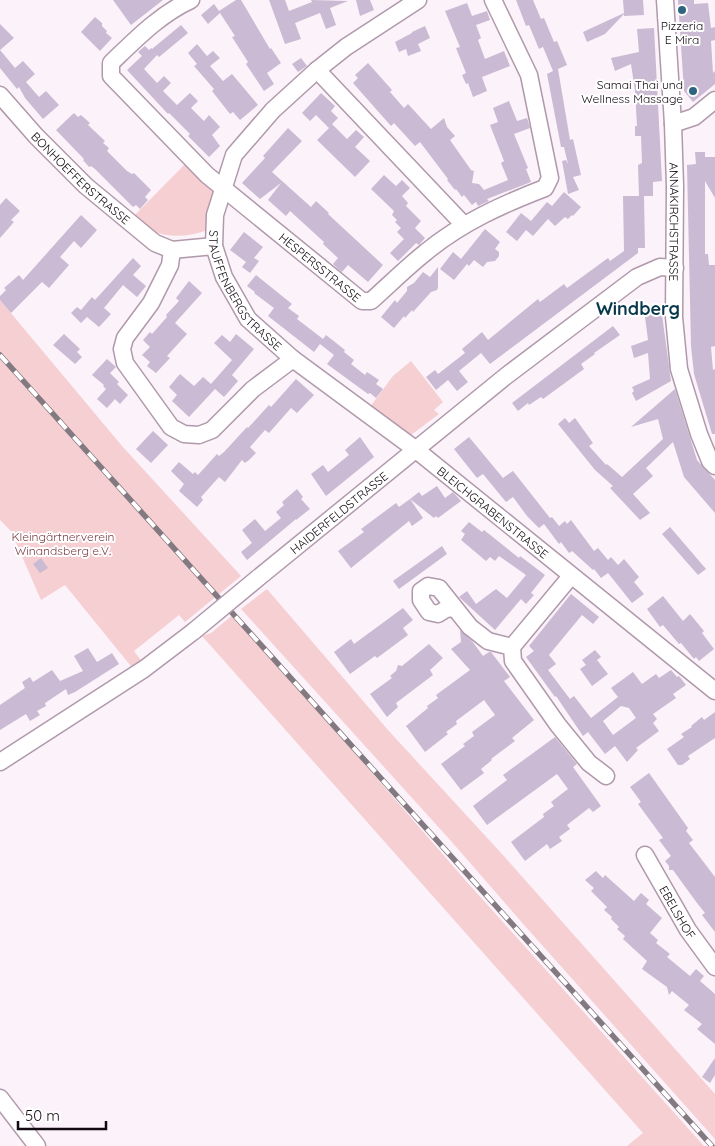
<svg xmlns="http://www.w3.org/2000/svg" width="715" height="1146" font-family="Quicksand,sans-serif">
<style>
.green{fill:#f6cfd2}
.building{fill:#cabad3;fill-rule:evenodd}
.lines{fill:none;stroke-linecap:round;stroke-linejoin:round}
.minor-casing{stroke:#b099ab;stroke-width:19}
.minor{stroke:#fff;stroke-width:16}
.rail-casing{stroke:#837a81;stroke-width:5.5}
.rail{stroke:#fff;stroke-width:4;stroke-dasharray:11;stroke-linecap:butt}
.minor-bridge-casing{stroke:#b099ab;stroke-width:19;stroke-linecap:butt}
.minor-bridge{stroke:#fff;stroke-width:16}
.poi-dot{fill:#2e647f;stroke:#fff;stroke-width:2}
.labels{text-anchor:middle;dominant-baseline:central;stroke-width:4;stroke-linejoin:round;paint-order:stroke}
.poi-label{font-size:12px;fill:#120a11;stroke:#fff}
.street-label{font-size:12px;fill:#120a11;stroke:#fff}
.park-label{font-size:12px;fill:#793c44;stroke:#fff}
.district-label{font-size:18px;font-weight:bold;fill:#09384d;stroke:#fff}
</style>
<rect width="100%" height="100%" fill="#fcf2fa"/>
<g class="green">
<path d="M187 162 213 188 208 230C191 236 171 239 153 231 146 228 140 221 134 216Z"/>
<polygon points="0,300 122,446 241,576 185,622 179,615 134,651 143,663 143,681 65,585 41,600 11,531 0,520"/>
<polygon points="411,361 443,402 434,410 439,414 411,435 370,407 393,376"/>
<polygon points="267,589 388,730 502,854 715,1094 715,1139 525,926 451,841 241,609"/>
<polygon points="234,614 466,881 704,1146 627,1146 643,1133 202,636 211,633"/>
</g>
<g class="building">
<polygon points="113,0 163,0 131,25"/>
<polygon points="236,0 241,0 270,49 271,48 281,63 267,73 274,84 264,91 246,64 248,62 232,37 235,36 220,13 208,24 201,15 214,4 219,11"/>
<polygon points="269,0 285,0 289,11 312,2 311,0 348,1 330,8 336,25 326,29 320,13 295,23 301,39 285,44"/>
<polygon points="356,0 370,0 374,10 360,16"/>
<polygon points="516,0 533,0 541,19 544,18 554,42 557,41 567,65 558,69 570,140 573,139 581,175 573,177 579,190 568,194 562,161 566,160 568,164 564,147 561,147 547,74 553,71 543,47 539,49 529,25 526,26"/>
<polygon points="623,0 643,0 644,15 624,16 624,14 605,34 587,42 583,32 624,13"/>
<polygon points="678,0 694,0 694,4 708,3 711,28 715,27 715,40 711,41 713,73 715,71 715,84 693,102 684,91"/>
<polygon points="467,3 472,16 487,11 490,20 476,25 481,38 478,40 485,59 504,51 510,66 482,77 487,91 473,97 468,83 466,84 462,75 466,73 456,48 460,47 445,11"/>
<polygon points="95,17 102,23 102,26 107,31 106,33 112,38 100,51 81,32"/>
<polygon points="0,24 14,38 0,50"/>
<polygon points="181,25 188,33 159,57 157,55 144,69 157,83 164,76 171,83 163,91 177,105 190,93 198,101 191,108 204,121 209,115 220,127 212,135 220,146 209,157 188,136 190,134 169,113 168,114 127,70 142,56 138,52 145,46 149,50 151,48 152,49"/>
<polygon points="425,26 430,38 418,44 421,51 408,56 406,49 399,52 395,42 412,33 412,32"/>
<polygon points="654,28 662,181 653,182 653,196 644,196 645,248 638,248 638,253 490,364 481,353 459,371 468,382 457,391 448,380 436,390 426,377 435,370 438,374 465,353 462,349 482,332 488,340 538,299 540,302 564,284 567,288 608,258 610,261 624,251 623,196 639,196 638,165 642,163 641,136 635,136 635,126 637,126 635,91 631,64 615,71 611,58 639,52 637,29"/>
<polygon points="197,44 207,56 213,51 220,58 210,66 223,81 232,74 258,105 240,120 233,112 230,114 212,91 214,89 194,66 197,64 188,53"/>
<polygon points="0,50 15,68 23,61 35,74 26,82 39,97 46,91 59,105 43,119 25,98 19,87 17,89 0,68"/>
<polygon points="301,58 307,66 298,72 292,64"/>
<polygon points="368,63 392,90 390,92 404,108 408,104 431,129 444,118 447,127 455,136 450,140 471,170 474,171 472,183 479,184 484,190 508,180 501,163 504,161 490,125 498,122 493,108 509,101 517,121 527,118 528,121 530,128 514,134 528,168 526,169 531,182 487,199 489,201 478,206 476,202 472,205 464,195 462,197 456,189 455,190 447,180 448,179 420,142 415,146 394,123 391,126 353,83 358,78 355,75"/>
<polygon points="321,93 335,106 331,111 338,118 332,124 347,139 356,130 364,137 355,147 370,161 355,177 317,140 329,128 316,115 310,121 302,113"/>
<polygon points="74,113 78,117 81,115 90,123 88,125 105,141 103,143 109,148 107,151 127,171 132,174 134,173 151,190 145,197 148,200 140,209 136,205 133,207 95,169 91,166 89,167 83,160 84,159 56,130"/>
<polygon points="288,128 302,141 272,172 311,207 316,201 329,213 328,214 383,265 368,282 348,265 342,272 338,269 333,264 338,258 323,244 324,242 290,211 286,216 268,200 281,183 260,199 242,183 265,158 263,156"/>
<polygon points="695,152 705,152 705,157 715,157 715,198 705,181 705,254 708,254 709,265 715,265 715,346 711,347 713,370 715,369 715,434 712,434 694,374 691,346 687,165 696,164"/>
<polygon points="384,175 396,186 402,180 410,188 402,196 408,203 406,206 421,221 415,228 425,238 419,245 416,243 398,261 390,253 404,239 397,232 401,228 395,222 397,220 392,215 394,211 371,189"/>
<polygon points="564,192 581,207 573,216 572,215 568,219 565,217 555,226 548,219 533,236 526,230 517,241 506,232 521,213 531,221 547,202 552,206"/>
<polygon points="6,198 20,211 11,220 14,222 0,238 0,205"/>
<polygon points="81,215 97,230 81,248 74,241 60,257 69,265 49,288 42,282 11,313 0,300 0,296 6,290 4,288 19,275 23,280"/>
<polygon points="485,229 500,242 495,249 499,252 499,256 495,261 487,262 483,267 474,260 469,266 467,264 454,280 440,269 453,252 461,259"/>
<polygon points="244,232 263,247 254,258 259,261 250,273 242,267 246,262 230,250"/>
<polygon points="133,258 141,266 133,275 146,286 137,297 123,285 104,308 111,314 99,327 87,317 81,323 71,313 77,307 81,310 92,297 95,300"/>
<polygon points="438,267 438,287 437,290 431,292 413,312 412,310 405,318 404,316 394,328 381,317 395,300 397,303 407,291 407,287 414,283 423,272 430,277"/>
<polygon points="256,275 292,304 288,308 299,316 297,319 323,339 326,335 345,350 344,352 354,360 351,364 365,375 367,372 379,380 376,384 383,389 376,398 370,393 368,394 327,364 334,355 320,344 314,352 268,316 274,308 254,293 255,292 247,286"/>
<polygon points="189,281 202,293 175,323 187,334 167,356 170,358 156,373 147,366 150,362 142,355 150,347 143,340 150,332 152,334 167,317 166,315 179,301 176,298"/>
<polygon points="661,307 671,381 636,401 632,393 634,391 632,387 650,379 648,353 634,358 631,346 648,340 644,309"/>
<polygon points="613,326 620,335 594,353 595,354 581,364 584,369 543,399 541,397 529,405 528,403 518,411 512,403"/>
<polygon points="64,334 80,349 77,352 82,357 75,364 53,345"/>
<polygon points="236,334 254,349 232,375 238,381 224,397 215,389 189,417 172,401 177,395 169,387 180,374 194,386 203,377 211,384 232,360 214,343 222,335 230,342"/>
<polygon points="107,359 116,367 110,373 119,382 117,384 128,395 120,404 115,399 107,408 97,399 106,389 103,386 104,385 92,375"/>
<polygon points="296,379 314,395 297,413 291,408 269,433 265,430 250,447 256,453 249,460 245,463 242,460 225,482 219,477 201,497 203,500 197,507 179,491 184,484 171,471 179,462 193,474 195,472 198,475 217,454 219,456 224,452 247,427 248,428 269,405 271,407"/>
<polygon points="675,389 697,460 715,480 715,513 684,477 673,442 646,468 653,476 633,494 650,513 640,520 610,488 613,486 595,470 558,424 565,418 569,423 575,418 593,443 589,446 606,465 607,464 622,477 663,439 658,419 631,427"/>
<polygon points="153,431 168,445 151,463 136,449"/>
<polygon points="360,437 374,457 326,496 311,474 323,465 328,472 349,455 345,450"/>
<polygon points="469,437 503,478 513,471 550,518 552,517 559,526 565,521 567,524 571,520 594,551 598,548 608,560 611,557 618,565 624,559 639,577 634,582 644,594 632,603 608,573 601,578 594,569 593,570 572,551 569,553 561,542 559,544 544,524 539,528 527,516 513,497 506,502 483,474 477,478 454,449"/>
<polygon points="437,486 445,498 453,492 461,501 438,518 436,516 434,518 410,499 419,492 422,496"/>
<polygon points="297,489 303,497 301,499 310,509 296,520 296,519 247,560 241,552 252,543 242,530 255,519 265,531 281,518 276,512 284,505 282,502"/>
<polygon points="410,499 423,518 412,526 409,521 351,568 338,551 364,532 361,529 396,503 399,507"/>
<polygon points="469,522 482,532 484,530 519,558 520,556 545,575 531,593 534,595 526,604 521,599 495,630 459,597 467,591 476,604 496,589 507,598 526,575 499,556 495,561 490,557 486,561 461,540 465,534 461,531"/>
<polygon points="670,527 706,569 698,575 662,534"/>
<polygon points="442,546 447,554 399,589 393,581"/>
<polygon points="41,558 48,568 40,573 33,564"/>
<path d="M571 594 599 617 593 624 582 615 549 655 556 664 548 670 570 699 574 696 591 718 618 697 611 688 633 672 642 684 656 674 659 678 671 670 677 677 679 676 686 685 673 694 676 698 653 714 657 719 653 723 659 731 636 748 638 750 627 762 615 746 605 754 588 732 583 736 556 696 555 697 526 657 534 651 529 646ZM621 706 629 708 636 718 613 735 603 721Z"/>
<polygon points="663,596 683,621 690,614 704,631 702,633 714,649 699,661 696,657 694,659 681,643 679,644 663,625 660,627 647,609"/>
<polygon points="403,608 413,620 403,628 408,635 377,658 375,656 350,674 334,652 351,639 354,644"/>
<polygon points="460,630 472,641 483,656 489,652 491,652 510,677 504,681 534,720 512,738 515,741 491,759 492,760 481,769 484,773 461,790 441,764 465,746 463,744 474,736 472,732 495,715 484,700 456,721 457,724 446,732 448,734 425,752 406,726 428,708 427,706 438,698 436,695 470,670 451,649 461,642"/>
<polygon points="429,644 443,658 430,670 433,675 396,703 398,707 387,717 370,694 392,678 390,676 396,671 398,665 402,666"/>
<polygon points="88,648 97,662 112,653 119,664 75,692 68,695 66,689 45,703 46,706 37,711 40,715 30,721 26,714 0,730 0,705 25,688 22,682 30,677 33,682 52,670 60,681 83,671 74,656"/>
<polygon points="595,650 601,657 597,660 608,674 592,686 580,669 586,665 582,660"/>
<polygon points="715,712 715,738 688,756 690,759 682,765 678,765 667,749 684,737 681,734 692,727 691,726 702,717 704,720"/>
<polygon points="555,737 577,764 573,767 601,806 593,812 589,808 567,825 570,829 559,837 562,841 550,849 547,844 525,861 511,842 544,817 543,814 554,806 551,802 568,789 557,774 487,825 473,806 507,780 503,775"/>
<polygon points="649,773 688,828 686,831 693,840 689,843 715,877 715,932 702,915 705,913 697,903 673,870 669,870 669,866 665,861 671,856 659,840 663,838 638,804 641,802 630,787"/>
<polygon points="596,871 603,878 605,875 634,901 641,893 649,900 646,904 662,918 650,933 658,940 656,943 670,954 667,957 690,976 696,969 704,976 700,981 715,994 715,1044 697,1029 702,1024 684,1010 689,1005 672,991 669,995 667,987 642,969 647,961 623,939 625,936 617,929 619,927 611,919 612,917 604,910 607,907 591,891 594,888 585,880"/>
<polygon points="715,1058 715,1075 710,1083 702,1077"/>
</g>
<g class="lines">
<g class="minor-casing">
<g id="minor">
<path id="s1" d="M191 0C160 14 135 40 111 63V76L207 175 362 301H371C389 285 407 267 426 252 461 223 503 204 545 188L550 178 529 75 493 0"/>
<path id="s2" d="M418 0 346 47 317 70 273 110 234 155 215 215 214 246 224 277 248 319 293 359 415 449 715 691"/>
<path id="s3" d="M665 0 673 124 675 186 674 317 679 369 699 434 710 461 715 466"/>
<polyline points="317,70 464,225"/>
<path id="s4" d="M0 95 36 136 86 186 155 243 172 250 214 246"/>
<polyline points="673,124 694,117 715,100"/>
<polyline points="172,250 170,265 151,303 125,338 122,349 125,363 171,427 184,434 199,435 212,430 253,389 293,359"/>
<path id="s5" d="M258 578 506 376 637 277 660 267 675 268"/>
<polyline points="454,608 446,609 438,614 429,612 421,600 421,591 428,586 439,588 470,627 488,641 512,647 513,661 558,725 589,763 606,776"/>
<polyline points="512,647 571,576"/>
<polyline points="0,762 144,669 194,631"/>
<path id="s6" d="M645 855 688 930 715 967"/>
<polyline points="0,1098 37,1146"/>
</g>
</g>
<use href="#minor" class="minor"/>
<g class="rail-casing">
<polyline id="rail" points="0,355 712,1146"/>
</g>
<use href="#rail" class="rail"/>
<g class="minor-bridge-casing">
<polyline id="minor-bridge" points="194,631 258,578"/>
</g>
<use href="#minor-bridge" class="minor-bridge"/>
</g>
<g class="poi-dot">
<circle cx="682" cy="10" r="5"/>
<circle cx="693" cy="91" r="5"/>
</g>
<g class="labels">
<g class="poi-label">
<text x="682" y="25">Pizzeria<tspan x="682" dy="14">E Mira</tspan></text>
<text x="683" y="84" text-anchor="end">Samai Thai und<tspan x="683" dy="14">Wellness Massage</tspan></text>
</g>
<g class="street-label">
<text stroke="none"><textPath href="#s4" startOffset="116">BONHOEFFERSTRASSE</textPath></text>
<text stroke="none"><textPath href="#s3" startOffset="222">ANNAKIRCHSTRASSE</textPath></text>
<text stroke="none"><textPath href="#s1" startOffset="399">HESPERSSTRASSE</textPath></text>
<text stroke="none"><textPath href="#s2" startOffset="390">STAUFFENBERGSTRASSE</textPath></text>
<text stroke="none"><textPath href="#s5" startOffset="104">HAIDERFELDSTRASSE</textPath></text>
<text stroke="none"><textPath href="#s2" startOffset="729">BLEICHGRABENSTRASSE</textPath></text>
<text stroke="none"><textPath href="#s6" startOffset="66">EBELSHOF</textPath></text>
</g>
<g class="park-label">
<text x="63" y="536">Kleingärtnerverein<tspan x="63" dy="14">Winandsberg e.V.</tspan></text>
</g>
<g class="district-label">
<text x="638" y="308">Windberg</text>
</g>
</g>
<path d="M18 1121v8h88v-8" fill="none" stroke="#120a11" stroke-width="2.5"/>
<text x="25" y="1121" font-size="15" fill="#120a11" stroke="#ffffff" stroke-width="4" paint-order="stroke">50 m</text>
</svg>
